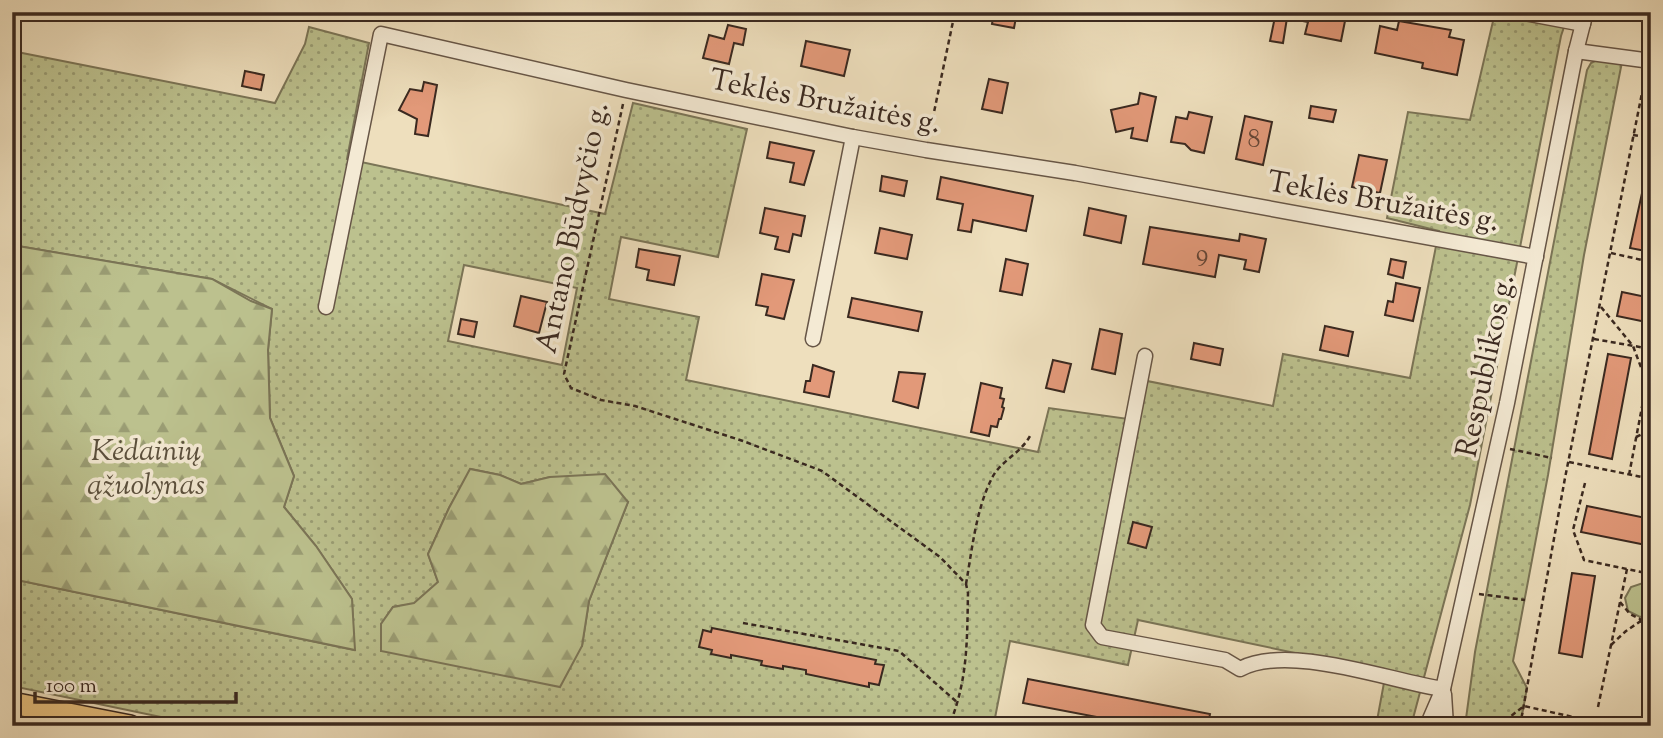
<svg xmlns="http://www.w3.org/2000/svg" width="1663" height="738" font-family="'Sorts Mill Goudy',serif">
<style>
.grass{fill:url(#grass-dots);stroke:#7b7557;stroke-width:2;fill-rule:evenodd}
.forest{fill:url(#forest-firs);stroke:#7b7557;stroke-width:2}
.green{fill:#bcc18e;stroke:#7b7557;stroke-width:2}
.building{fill:#e29979;stroke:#3a2920;stroke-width:2}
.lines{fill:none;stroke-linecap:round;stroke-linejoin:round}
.minor-casing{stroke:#675647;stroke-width:17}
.primary-casing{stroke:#3a2920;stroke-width:24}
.path{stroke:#3a2920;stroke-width:2.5;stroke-dasharray:5 3.5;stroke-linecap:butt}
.minor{stroke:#f4ead4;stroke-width:14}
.primary{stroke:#e7c07e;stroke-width:21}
.labels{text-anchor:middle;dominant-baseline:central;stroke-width:7;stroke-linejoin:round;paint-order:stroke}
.number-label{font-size:26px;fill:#644536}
.street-label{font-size:30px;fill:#3a2920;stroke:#f4ead4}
.park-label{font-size:30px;font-style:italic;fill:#5a4f3c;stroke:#f4ead4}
</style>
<defs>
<pattern id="grass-dots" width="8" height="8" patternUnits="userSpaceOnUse" patternTransform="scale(1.75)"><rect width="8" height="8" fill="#bcc18e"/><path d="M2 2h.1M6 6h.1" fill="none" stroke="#9a9d74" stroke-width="1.8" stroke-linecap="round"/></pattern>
<pattern id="forest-firs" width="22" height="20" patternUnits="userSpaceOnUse" patternTransform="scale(1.75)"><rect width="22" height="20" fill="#bcc18e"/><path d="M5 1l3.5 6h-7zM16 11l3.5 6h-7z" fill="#9a9d74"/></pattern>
</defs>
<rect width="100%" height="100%" fill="#eedfbd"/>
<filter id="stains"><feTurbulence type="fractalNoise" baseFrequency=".00286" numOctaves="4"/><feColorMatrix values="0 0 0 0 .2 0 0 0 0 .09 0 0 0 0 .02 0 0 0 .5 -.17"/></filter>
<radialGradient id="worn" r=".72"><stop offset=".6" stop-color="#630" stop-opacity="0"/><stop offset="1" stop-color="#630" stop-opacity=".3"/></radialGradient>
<g class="grass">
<path d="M1474 12H1569L1561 36 1470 505 1411 726H1376L1386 672 1138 620 1128 665 1010 641 994 723 1007 726H204L12 686V579L354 650 352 599 316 546 284 507 294 476 270 418 268 350 272 309 212 279 12 245V51L275 103 305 44 309 27 369 43 347 159 605 214 633 103 747 129 718 257 621 237 609 299 699 317 686 380 1038 452 1049 408 1128 419 1147 381 1273 406 1283 354 1410 378 1439 231 1387 218 1408 112 1470 120 1494 17ZM464 265 577 288 562 365 448 341ZM471 469 500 475 521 484 550 477 628 502 589 601 582 646 381 651V624L393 607 414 604 438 582 428 554 449 508Z"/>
<polygon points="1597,60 1622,62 1584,255 1548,475 1513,661 1527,688 1520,726 1465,726 1475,652 1587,70 1591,63"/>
</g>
<g class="forest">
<polygon points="12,245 212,279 251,301 272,309 268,350 270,418 294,476 284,507 316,546 352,599 355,650 12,579"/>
<polygon points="470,469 500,475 521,484 550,477 605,474 628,502 589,601 582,646 560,687 381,651 381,624 393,607 414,603 438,582 428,554 449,508"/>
</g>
<polygon class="green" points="1643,583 1651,586 1651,614 1640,617 1628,611 1625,598 1631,587"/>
<g class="building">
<polygon points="994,12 1017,12 1014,28 992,24"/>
<polygon points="1276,12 1325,12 1346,16 1341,41 1305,34 1308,22 1287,18 1283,43 1270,41"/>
<polygon points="1399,21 1451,30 1449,37 1464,40 1457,75 1422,68 1423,63 1375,53 1380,26 1397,30"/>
<polygon points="728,25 746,29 743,45 734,43 729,64 703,58 709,35 724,39"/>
<polygon points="806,41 850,50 844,76 801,66"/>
<polygon points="245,71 264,75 261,90 242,86"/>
<polygon points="989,79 1008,83 1002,113 982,109"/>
<polygon points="424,82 437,85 428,136 415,134 417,119 399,110 410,89 422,91"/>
<polygon points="1140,93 1156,97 1147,141 1131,138 1133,128 1116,132 1111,110 1138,104"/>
<polygon points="1311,106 1336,110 1333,122 1309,118"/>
<polygon points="1189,112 1212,117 1204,153 1191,150 1185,144 1171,142 1176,117 1187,119"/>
<polygon points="1245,116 1272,122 1263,165 1236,159"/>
<polygon points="770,142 814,151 804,185 790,182 794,163 767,158"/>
<polygon points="1359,155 1387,160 1380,193 1352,187"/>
<polygon points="1646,175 1651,176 1651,252 1630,248"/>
<polygon points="882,176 907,181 904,196 880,191"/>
<polygon points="941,177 1033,196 1026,231 973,220 971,232 958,230 963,204 937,199"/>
<polygon points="765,208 805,216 801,236 793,234 789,252 775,249 778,237 760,233"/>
<polygon points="1089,208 1126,216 1121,243 1084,235"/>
<polygon points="1150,227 1239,241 1240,234 1266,239 1259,272 1244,269 1246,260 1219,255 1215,277 1143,264"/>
<polygon points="880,228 912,235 907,259 875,253"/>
<polygon points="639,249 680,256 674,285 647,280 649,270 636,267"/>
<polygon points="1006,259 1028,264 1022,295 1000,291"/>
<polygon points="1391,259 1406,262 1403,278 1388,274"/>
<polygon points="762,274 794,280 784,319 766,315 768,307 756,305"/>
<polygon points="1396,283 1420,288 1413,321 1385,315 1388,301 1393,302"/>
<polygon points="1622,292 1651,298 1651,323 1617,316"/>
<polygon points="521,296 547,302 539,333 514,326"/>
<polygon points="852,298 922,312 918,331 848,317"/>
<polygon points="461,319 477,322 474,337 458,334"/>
<polygon points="1325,326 1353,332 1348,356 1320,350"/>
<polygon points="1100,329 1122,334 1115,374 1092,369"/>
<polygon points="1194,343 1223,349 1220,365 1191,359"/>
<polygon points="1608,354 1631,358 1612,459 1589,454"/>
<polygon points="1053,360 1071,364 1064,392 1046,388"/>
<polygon points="813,365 834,372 829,397 804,392 806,381 810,381"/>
<polygon points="899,372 925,374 918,408 893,401"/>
<polygon points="981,383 1002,388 1000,398 1004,399 1002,407 1004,408 1001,419 999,419 997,427 991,426 989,436 971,432"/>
<polygon points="1587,506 1651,519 1651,546 1581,532"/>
<polygon points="1133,522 1152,527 1146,548 1128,543"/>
<polygon points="1572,573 1595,576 1582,657 1559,653"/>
<polygon points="712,628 876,660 875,664 884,665 879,685 869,683 869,687 806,674 806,670 783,666 783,669 761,665 762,661 731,655 731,658 711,654 712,650 699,647 703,630 711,632"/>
<polygon points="1028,679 1210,714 1208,726 1144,726 1023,703"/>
</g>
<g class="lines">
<g class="minor-casing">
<g id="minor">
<polyline points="1520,12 1583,24"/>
<polyline points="1576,51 1651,61"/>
<polyline points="326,307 381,34 626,90 853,137 926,150 1075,173 1536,257"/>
<polyline points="813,339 853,137"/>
<path d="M1145 356 1093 625 1102 637 1225 660 1240 669C1289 643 1390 681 1443 689"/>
<polyline points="1444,694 1446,726"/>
<polyline points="1427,726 1443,689 1507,403 1576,51 1586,12"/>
</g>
</g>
<g class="primary-casing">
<polyline id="primary" points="12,703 130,726"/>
</g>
<g class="path">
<polyline points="1643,85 1651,109"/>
<path d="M623 104 564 374 571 388 601 400 635 406 743 441 822 471 940 557 966 584 968 593C967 641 968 680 949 726"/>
<polyline points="1633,135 1651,138"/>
<polyline points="929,136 955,12"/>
<polyline points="1611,253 1651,262"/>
<polyline points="1647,280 1651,276"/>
<polyline points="1601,307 1633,346 1651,394"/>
<polyline points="1594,339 1651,349"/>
<polyline points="1636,437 1651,430"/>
<polyline points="1510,449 1552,458"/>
<polyline points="1569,462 1651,479"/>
<polyline points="1629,475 1646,386"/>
<polyline points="1585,483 1573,530 1584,560 1627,569"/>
<path d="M966 584C972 550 976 509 992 478 1000 461 1022 453 1031 434"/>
<polyline points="1479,594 1525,600"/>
<polyline points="1620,602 1630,614 1640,619 1651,642"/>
<polyline points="743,623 899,651 958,703"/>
<polyline points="1611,645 1626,631 1651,614"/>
<polyline points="1598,707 1627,569 1651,574"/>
<polyline points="1498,726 1524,706 1613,726"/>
<polyline points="1520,726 1565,478 1646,73"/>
<polyline points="1650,726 1651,720"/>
</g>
<use href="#minor" class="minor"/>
<use href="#primary" class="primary"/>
</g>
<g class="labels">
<g class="number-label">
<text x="1254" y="140">8</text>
<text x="1202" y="254">9</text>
</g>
<g class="street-label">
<text transform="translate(825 103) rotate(11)">Teklės Bružaitės g.</text>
<text transform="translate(1383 203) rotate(10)">Teklės Bružaitės g.</text>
<text transform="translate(574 228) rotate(-78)">Antano Būdvyčio g.</text>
<text transform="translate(1487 366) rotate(-78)">Respublikos g.</text>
</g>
<g class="park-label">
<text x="146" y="452">Kėdainių<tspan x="146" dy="34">ąžuolynas</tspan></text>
</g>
</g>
<rect width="1663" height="738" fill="none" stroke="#eedfbd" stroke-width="42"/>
<rect x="14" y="14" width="1635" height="710" fill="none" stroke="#3a2920" stroke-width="3.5"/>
<rect x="21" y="21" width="1621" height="696" fill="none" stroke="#3a2920" stroke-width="2"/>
<path d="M35 692v10h201v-10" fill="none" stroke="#3a2920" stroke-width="3.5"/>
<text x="46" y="692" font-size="21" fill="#3a2920" stroke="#f4ead4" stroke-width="5" paint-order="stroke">100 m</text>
<rect width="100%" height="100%" filter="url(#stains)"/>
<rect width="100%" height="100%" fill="url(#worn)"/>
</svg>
